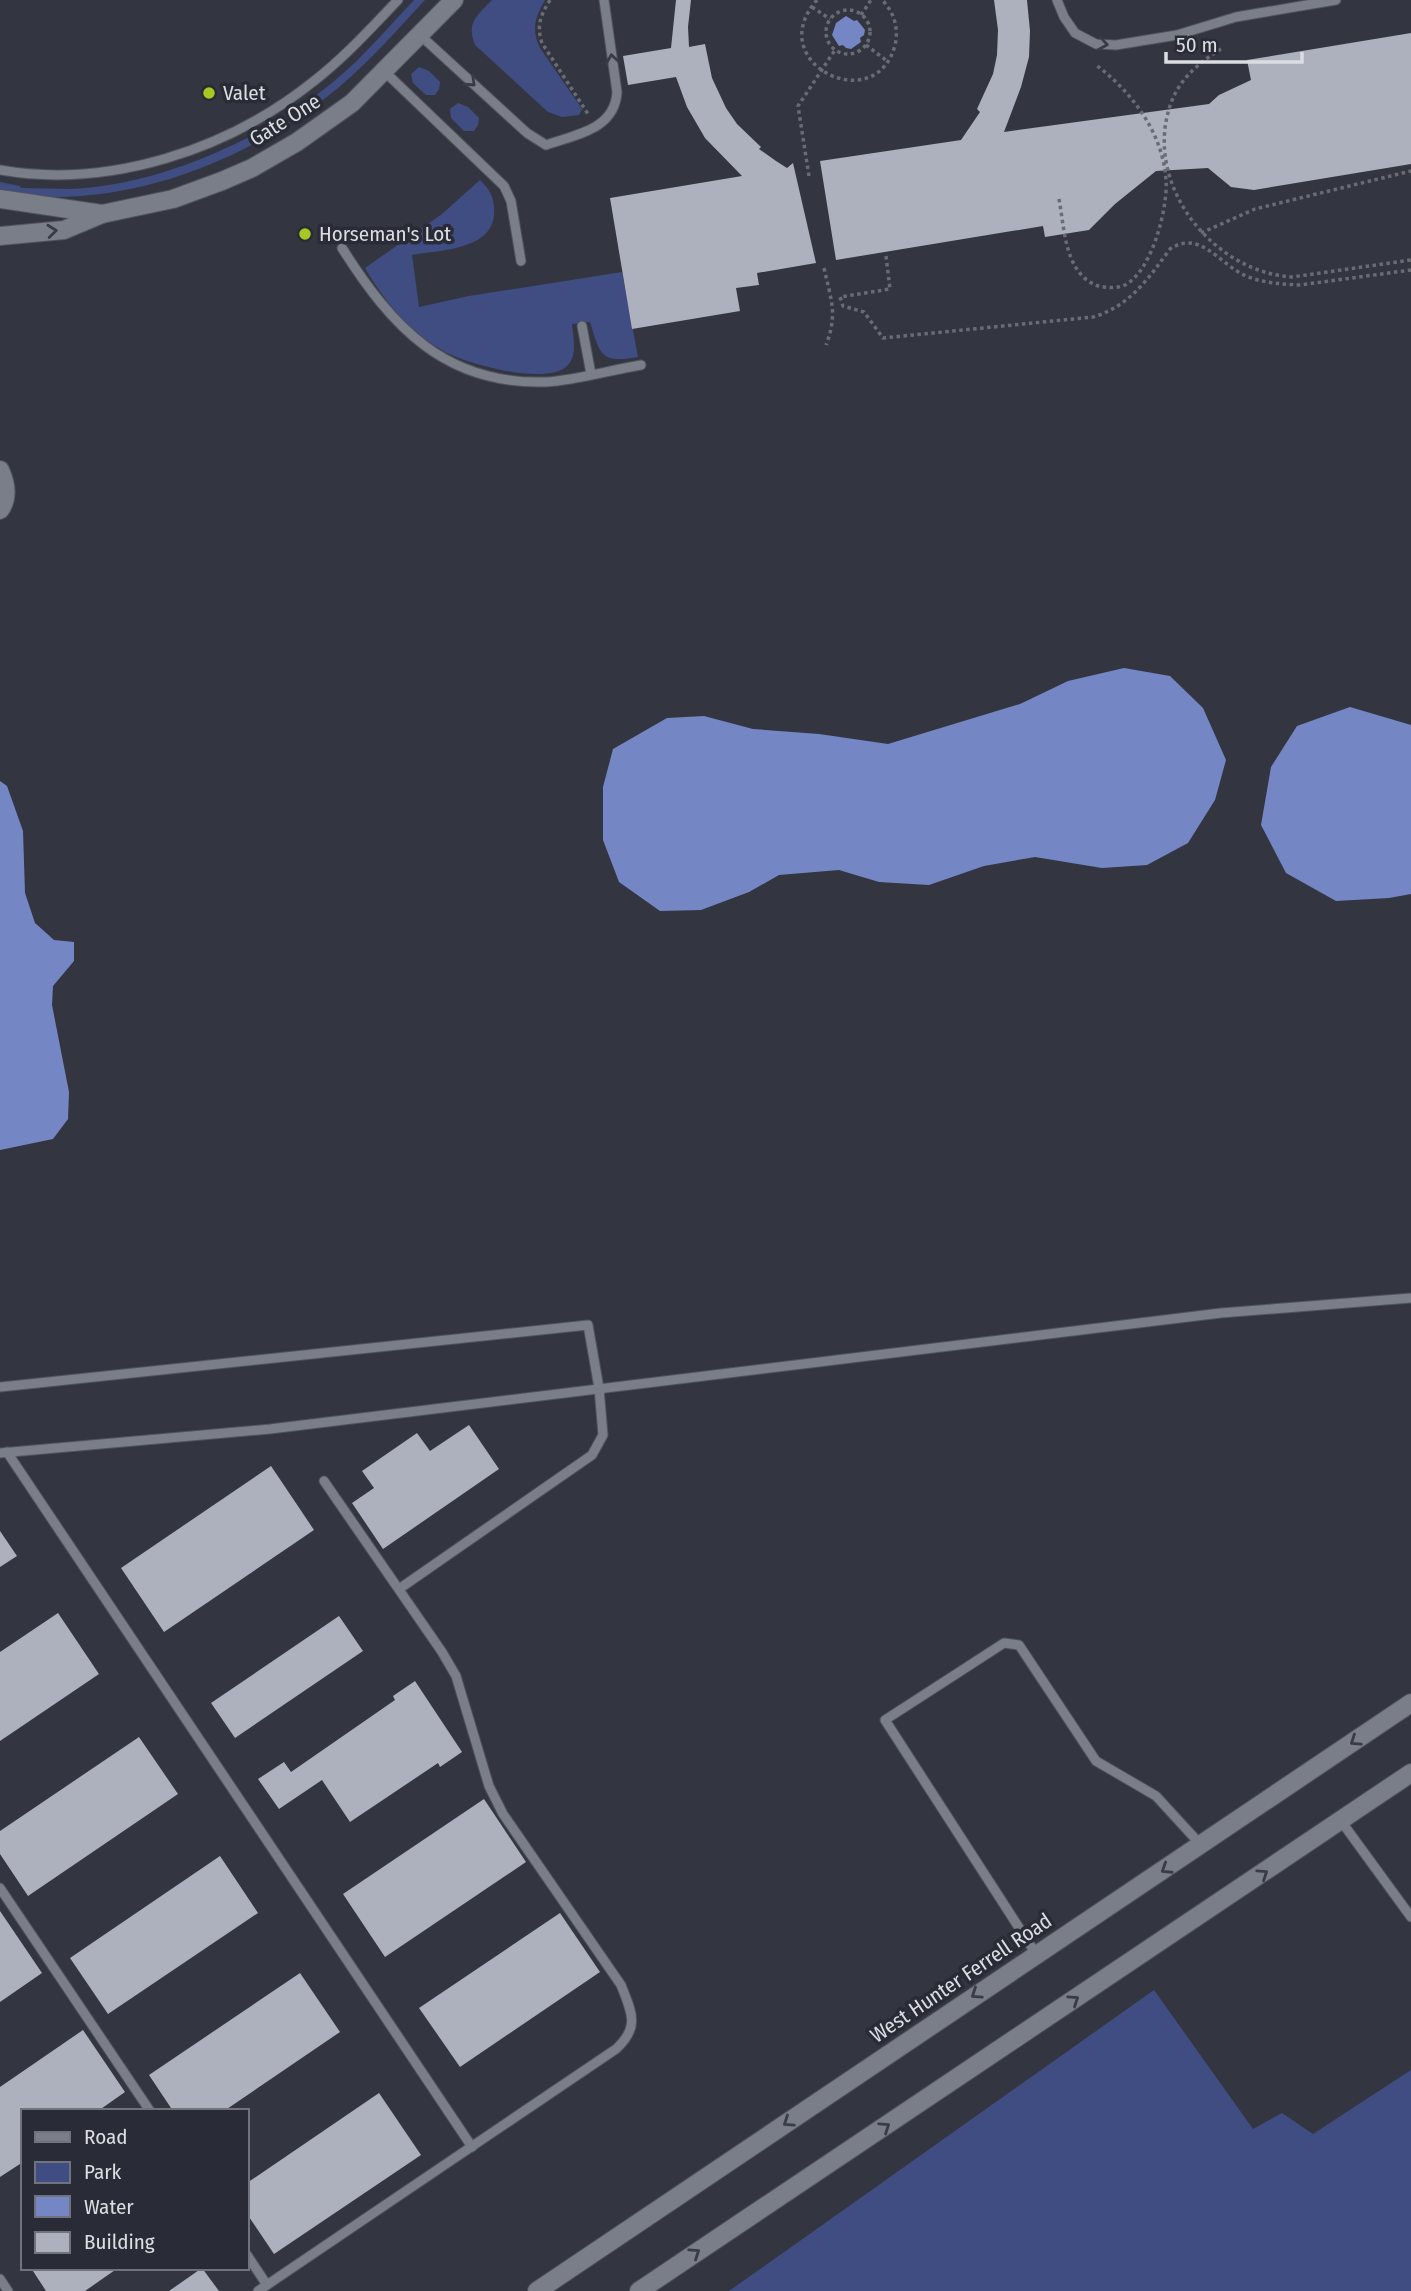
<svg xmlns="http://www.w3.org/2000/svg" width="1411" height="2291" font-family="'Fira Sans Condensed',sans-serif">
<style>
.green{fill:#404d83}
.water{fill:#7586c5}
.building{fill:#adb0bd}
.lines{fill:none;stroke-linecap:round;stroke-linejoin:round}
.lane-casing{stroke:#51535c;stroke-width:11}
.secondary-casing{stroke:#51535c;stroke-width:20}
.path{stroke:#696c74;stroke-width:3.5;stroke-dasharray:3.5 3.5;stroke-linecap:butt}
.lane{stroke:#7a7e89;stroke-width:9}
.secondary{stroke:#7a7e89;stroke-width:18}
.oneway{stroke:#393c47}
.poi-dot{fill:#a5c823;stroke:#292c36;stroke-width:2.5}
.labels{text-anchor:middle;dominant-baseline:central;stroke-width:7;stroke-linejoin:round;paint-order:stroke}
.poi-label{font-size:21px;fill:#dbdde3;stroke:#292c36;text-anchor:start}
.street-label{font-size:21px;fill:#dbdde3;stroke:#292c36}
</style>
<rect width="100%" height="100%" fill="#333640"/>
<g class="green">
<path d="M414 0H425C397 30 370 61 338 88 259 153 152 199 48 197 32 197 16 193 0 190V182L20 186 21 188C36 188 53 189 68 189 164 186 278 133 348 69 371 48 392 23 414 0Z"/>
<path d="M492 0H545C535 18 531 29 540 48L582 109 579 115 562 117 548 112 475 45C466 22 477 16 492 0Z"/>
<polygon points="419,67 429,71 440,82 439,89 435,95 426,95 413,83 411,74"/>
<polygon points="458,103 468,107 479,118 478,125 474,131 464,131 451,118 450,109"/>
<path d="M480 180C489 189 494 196 494 209 497 250 441 250 412 255L419 307 469 296 622 272 638 357C600 364 600 354 590 322L572 324C573 338 578 355 567 366 546 386 465 364 442 350 409 331 384 301 365 268L442 214Z"/>
<polygon points="1154,1990 1253,2129 1282,2113 1313,2134 1411,2070 1411,2291 729,2291"/>
</g>
<g class="water">
<polygon points="846,16 854,21 857,20 865,30 864,35 860,38 861,42 851,49 846,48 843,45 839,46 832,35 836,23"/>
<polygon points="1124,668 1170,676 1203,708 1226,760 1215,800 1188,843 1147,865 1102,868 1035,857 984,866 929,885 879,882 839,870 779,875 749,892 701,910 660,911 619,882 603,840 603,787 613,749 667,718 704,716 753,729 819,734 888,744 1020,704 1068,681"/>
<polygon points="1350,707 1411,725 1411,894 1389,898 1336,901 1286,873 1261,825 1271,767 1297,726"/>
<polygon points="0,781 7,786 23,831 25,893 35,923 54,940 74,942 74,961 53,986 52,1005 69,1092 68,1119 53,1139 0,1150"/>
</g>
<g class="building">
<polygon points="676,0 691,0 688,27 689,47 705,44 712,78 726,108 737,124 761,147 759,149 776,161 787,168 793,163 816,263 757,273 759,285 736,288 740,311 632,329 610,198 742,176 705,138 687,107 676,77 628,85 623,56 671,48"/>
<polygon points="994,0 1027,0 1030,31 1029,57 1021,87 1004,132 1209,104 1219,95 1251,80 1247,60 1411,33 1411,164 1254,190 1231,187 1208,168 1156,171 1115,204 1089,230 1045,237 1043,226 836,260 820,161 961,140 980,112 977,109 993,74 997,55 998,30"/>
<polygon points="469,1425 499,1469 383,1549 352,1503 374,1488 362,1471 417,1433 430,1451"/>
<polygon points="271,1466 314,1530 164,1632 121,1568"/>
<polygon points="0,1531 17,1556 0,1567"/>
<polygon points="58,1613 99,1674 0,1741 0,1652"/>
<polygon points="339,1616 363,1651 235,1738 211,1703"/>
<polygon points="415,1681 462,1752 440,1767 438,1763 350,1822 322,1780 279,1809 258,1779 284,1762 291,1772 395,1700 393,1696"/>
<polygon points="139,1737 178,1794 28,1896 0,1854 0,1831"/>
<polygon points="484,1799 526,1862 385,1957 343,1894"/>
<polygon points="220,1856 258,1913 108,2014 70,1958"/>
<polygon points="0,1911 42,1973 0,2002"/>
<polygon points="560,1913 600,1972 460,2067 419,2008"/>
<polygon points="300,1973 340,2032 224,2111 173,2111 149,2075"/>
<polygon points="83,2030 125,2092 98,2111 23,2111 23,2162 0,2177 0,2087"/>
<polygon points="379,2093 421,2155 274,2254 247,2214 247,2183"/>
<polygon points="31,2268 118,2268 85,2291 46,2291"/>
<polygon points="202,2268 219,2291 169,2291"/>
</g>
<g class="lines">
<g class="lane-casing">
<g id="lane">
<polyline points="1057,0 1064,17 1075,33 1096,44 1116,45 1177,35 1236,17 1336,0"/>
<path d="M421 36 527 133 546 145C574 135 615 130 617 92L604 0"/>
<polyline points="385,72 504,186 511,201 521,261"/>
<path d="M0 170C109 189 228 150 314 81 345 57 371 28 398 0"/>
<path d="M342 248C392 327 445 385 546 382 577 380 610 370 641 365"/>
<polyline points="582,326 591,374"/>
<polyline points="0,1387 588,1325 599,1388 603,1435 592,1455 399,1589"/>
<polyline points="7,1452 472,2147"/>
<polyline points="0,1453 270,1429 1221,1313 1411,1298"/>
<polyline points="1341,1821 1411,1917"/>
<polyline points="0,1888 150,2111"/>
<polyline points="1036,1954 885,1720 1004,1643 1019,1645 1096,1761 1156,1796 1201,1845"/>
<polyline points="247,2255 267,2285"/>
<polyline points="0,2279 8,2291"/>
<path d="M258 2291 616 2049C640 2027 632 2013 621 1985L503 1814 489 1786 456 1676 442 1652 324 1481"/>
</g>
</g>
<g class="secondary-casing">
<g id="secondary">
<polyline points="0,199 102,214"/>
<polyline points="0,236 64,230 102,214 173,199 222,181 252,168 297,142 352,103 454,0"/>
<path d="M0 470C6 483 9 497 0 510"/>
<polyline points="537,2291 1411,1703"/>
<polyline points="639,2291 1411,1773"/>
</g>
</g>
<g class="path">
<path d="M550 0C541 15 536 25 542 43L588 114"/>
<path d="M817 0C761 63 876 119 895 45 899 28 894 12 882 0"/>
<polyline points="812,7 830,19"/>
<circle cx="848" cy="32" r="22"/>
<polyline points="861,15 871,0"/>
<polyline points="866,45 887,61"/>
<path d="M1221 49C1200 62 1180 78 1171 103 1142 182 1211 272 1292 277L1411 260"/>
<polyline points="809,176 798,106 835,50"/>
<path d="M1059 199C1063 220 1064 247 1075 266 1081 277 1092 286 1104 287 1111 288 1118 288 1125 285 1152 271 1168 208 1166 180 1163 133 1132 92 1096 65"/>
<polyline points="1201,233 1255,209 1411,171"/>
<path d="M886 256 890 289 840 297 843 306 864 312 883 338 1093 317C1130 306 1148 279 1170 249 1200 229 1219 264 1246 276 1263 283 1281 284 1300 285L1411 270"/>
<path d="M824 268C831 300 838 314 826 345"/>
</g>
<use href="#lane" class="lane"/>
<use href="#secondary" class="secondary"/>
</g>
<defs><path id="oneway-chevron" d="M-2-3.5L2.5 0L-2 3.5" fill="none" stroke-width="1.6" stroke-linecap="round" stroke-linejoin="round" transform="scale(1.75)"/></defs>
<g class="oneway">
<use href="#oneway-chevron" transform="translate(1103 44) rotate(9)"/>
<use href="#oneway-chevron" transform="translate(612 59) rotate(-99)"/>
<use href="#oneway-chevron" transform="translate(471 82) rotate(43)"/>
<use href="#oneway-chevron" transform="translate(52 231) rotate(-6)"/>
<use href="#oneway-chevron" transform="translate(1355 1741) rotate(146)"/>
<use href="#oneway-chevron" transform="translate(1166 1869) rotate(147)"/>
<use href="#oneway-chevron" transform="translate(1263 1874) rotate(-34)"/>
<use href="#oneway-chevron" transform="translate(976 1994) rotate(146)"/>
<use href="#oneway-chevron" transform="translate(1074 2000) rotate(-34)"/>
<use href="#oneway-chevron" transform="translate(788 2122) rotate(146)"/>
<use href="#oneway-chevron" transform="translate(885 2127) rotate(-34)"/>
<use href="#oneway-chevron" transform="translate(695 2253) rotate(-34)"/>
</g>
<g class="poi-dot">
<circle cx="209" cy="93" r="7"/>
<circle cx="305" cy="234" r="7"/>
</g>
<g class="labels">
<g class="poi-label">
<text x="223" y="93">Valet</text>
<text x="319" y="234">Horseman's Lot</text>
</g>
<g class="street-label">
<text transform="translate(285 120) rotate(-32)">Gate One</text>
<text transform="translate(961 1978) rotate(-34)">West Hunter Ferrell Road</text>
</g>
</g>
<rect x="21" y="2109" width="228" height="161" fill="#292c36" stroke="#70737b" stroke-width="2"/>
<rect x="35" y="2132" width="35" height="10" fill="#7a7e89" stroke="#70737b" stroke-width="2"/>
<text x="84" y="2144" font-size="21" fill="#dbdde3">Road</text>
<rect x="35" y="2162" width="35" height="21" fill="#404d83" stroke="#70737b" stroke-width="2"/>
<text x="84" y="2179" font-size="21" fill="#dbdde3">Park</text>
<rect x="35" y="2196" width="35" height="21" fill="#7586c5" stroke="#70737b" stroke-width="2"/>
<text x="84" y="2214" font-size="21" fill="#dbdde3">Water</text>
<rect x="35" y="2232" width="35" height="21" fill="#adb0bd" stroke="#70737b" stroke-width="2"/>
<text x="84" y="2249" font-size="21" fill="#dbdde3">Building</text>
<path d="M1166 52v10h136v-10" fill="none" stroke="#dbdde3" stroke-width="3.5"/>
<text x="1176" y="52" font-size="21" fill="#dbdde3" stroke="#292c36" stroke-width="5" paint-order="stroke">50 m</text>
</svg>
